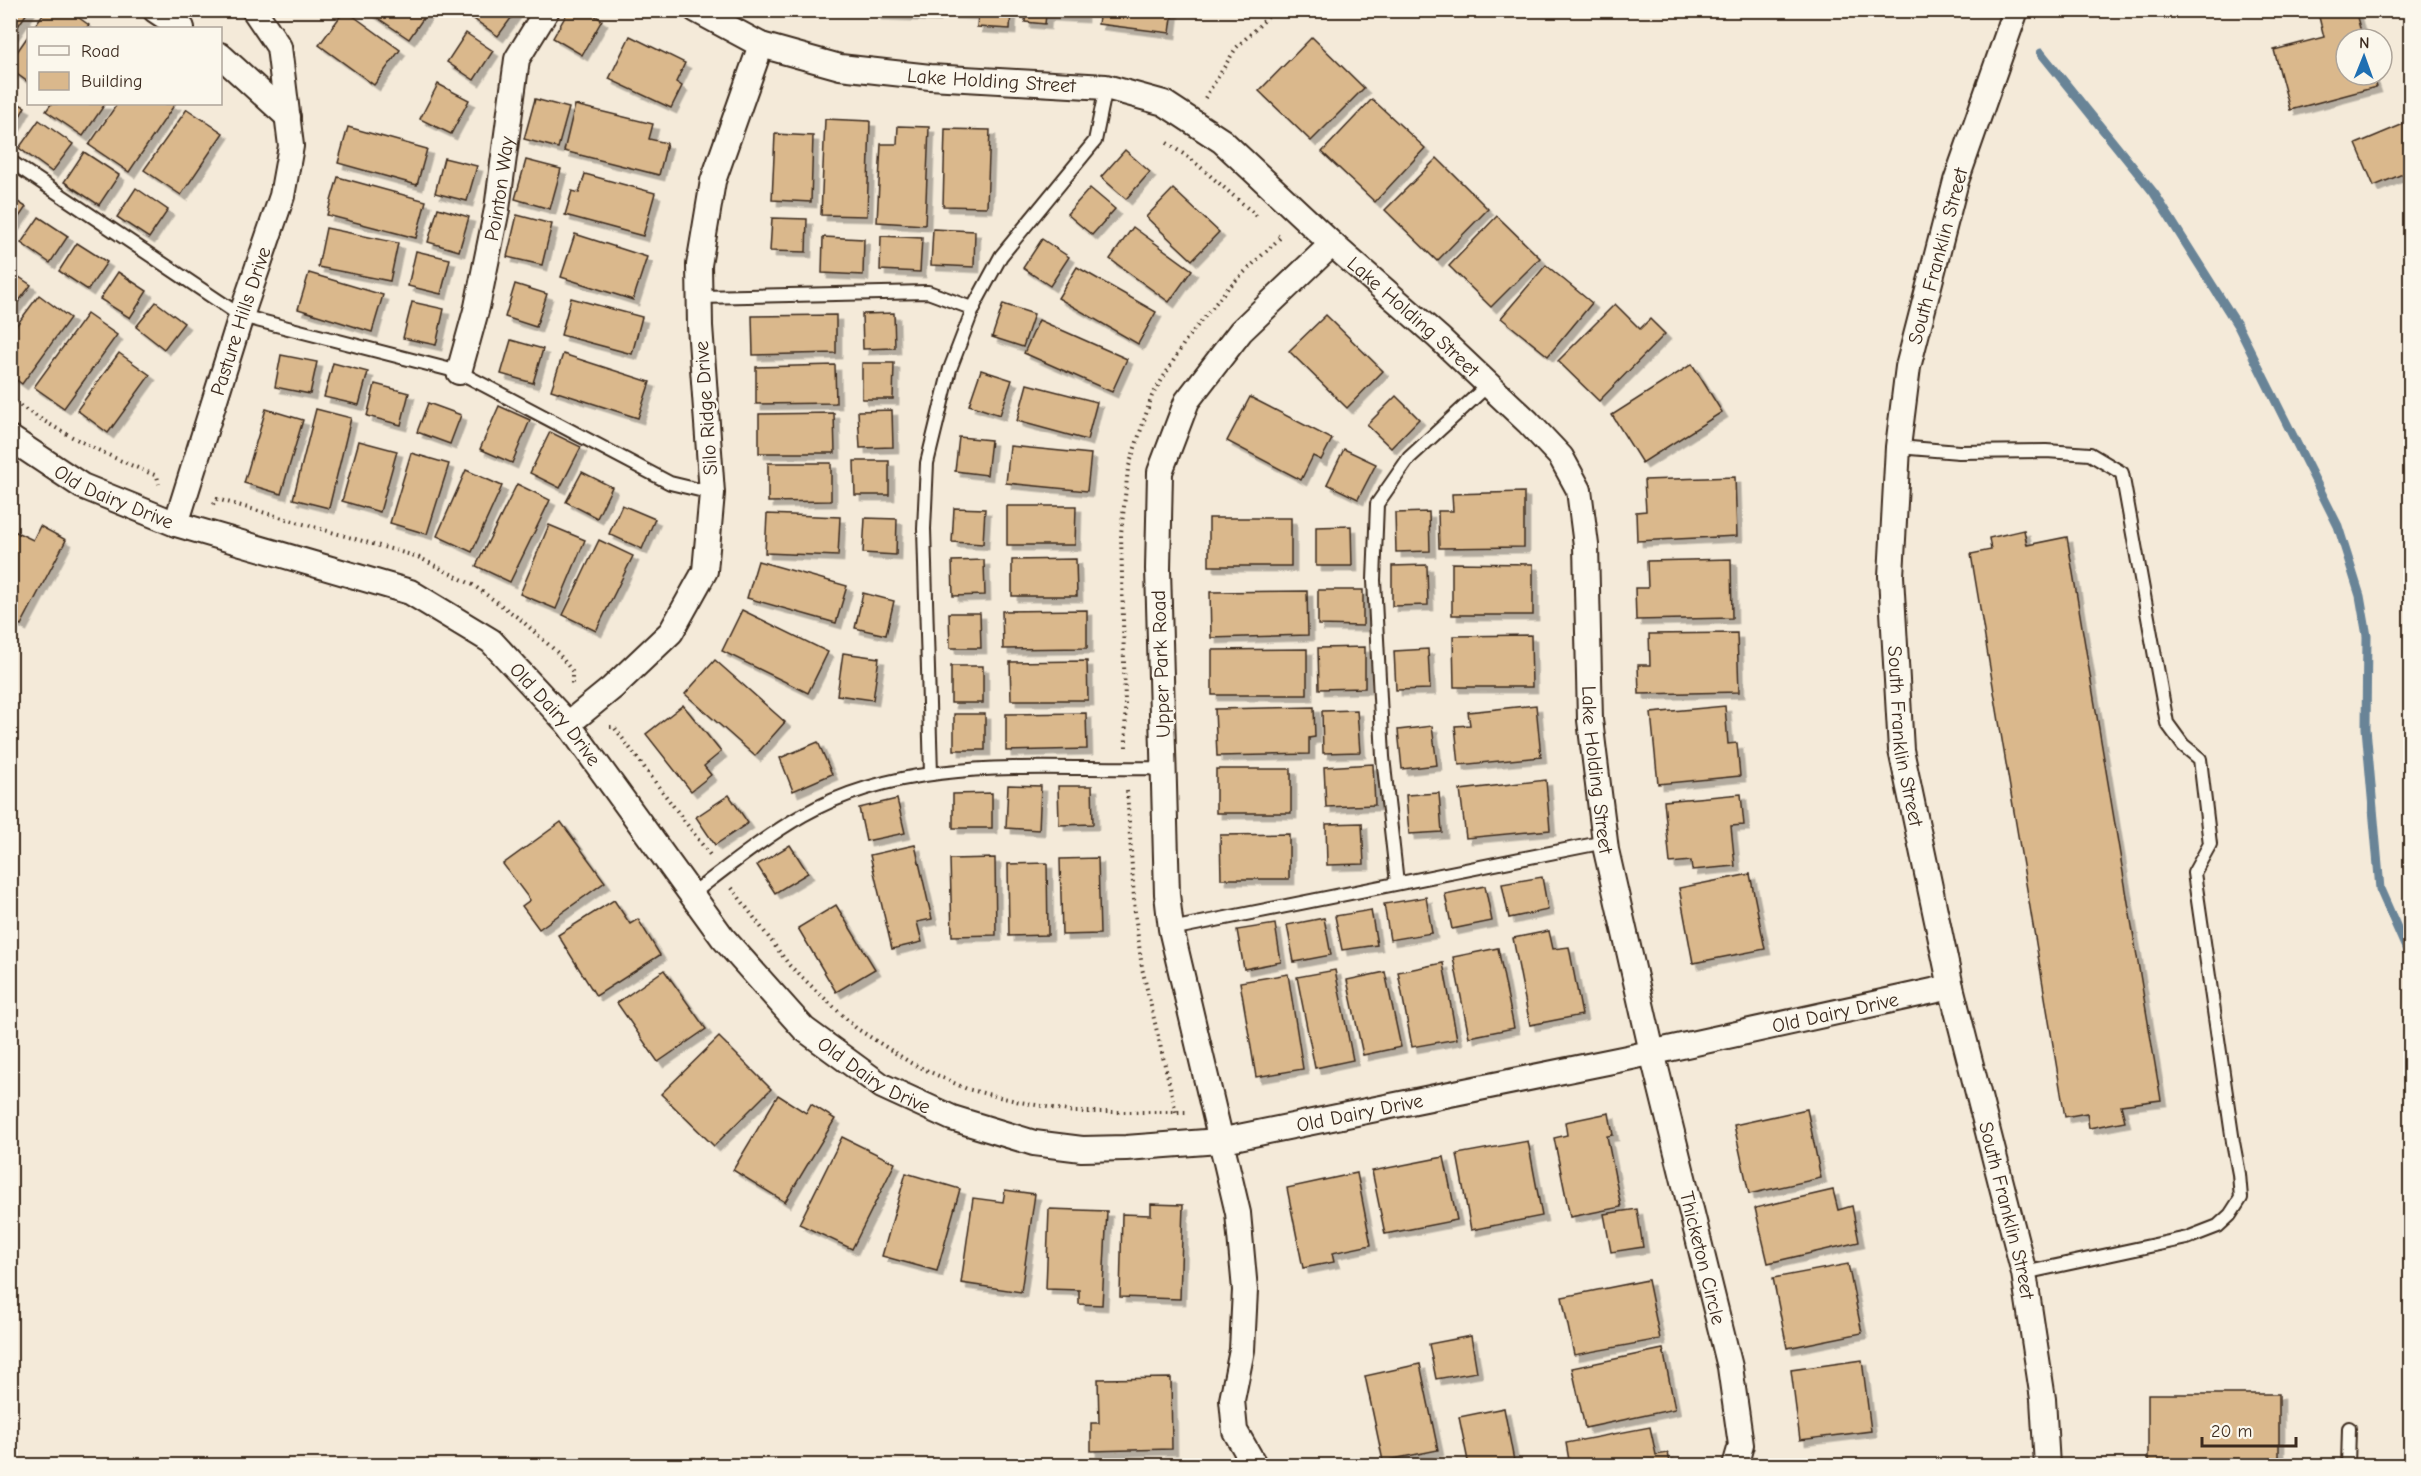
<svg xmlns="http://www.w3.org/2000/svg" width="2421" height="1476" font-family="'Comic Neue',sans-serif">
<style>
.lines{fill:none;stroke-linecap:round;stroke-linejoin:round}
.stream{stroke:#698497;stroke-width:9}
.building{fill:#dab88c;stroke:#3b2a1e;stroke-width:1.5;filter:url(#shadow)}
.service-casing{stroke:#3b2a1e;stroke-width:16}
.minor-casing{stroke:#3b2a1e;stroke-width:28}
.path{stroke:#3b2a1e;stroke-width:4;stroke-dasharray:1.5 4.5;stroke-linecap:butt}
.service{stroke:#fbf7ec;stroke-width:12}
.minor{stroke:#fbf7ec;stroke-width:24}
.labels{text-anchor:middle;dominant-baseline:central;stroke-width:5;stroke-linejoin:round;paint-order:stroke}
.street-label{font-size:20px;fill:#3b2a1e;stroke:#fbf7ec}
</style>
<defs>
<filter id="shadow"><feDropShadow dx="5.5" dy="5.5" stdDeviation="0" flood-color="#0004"/></filter>
</defs>
<rect width="100%" height="100%" fill="#f4ead9"/>
<filter id="ink" filterUnits="userSpaceOnUse"><feTurbulence type="fractalNoise" baseFrequency=".0167" numOctaves="2"/><feDisplacementMap in="SourceGraphic" scale="12" xChannelSelector="R" yChannelSelector="G"/><feConvolveMatrix kernelMatrix="1 2 1 2 8 2 1 2 1" color-interpolation-filters="sRGB"/></filter>
<g filter="url(#ink)">
<g class="lines">
<polyline class="stream" points="2041,53 2154,193 2238,326 2338,526 2360,596 2367,636 2366,728 2380,889 2410,957"/>
</g>
<g class="building">
<polygon points="10,10 29,10 10,38"/>
<polygon points="46,10 68,10 89,25 86,28 33,28"/>
<polygon points="345,10 400,50 374,85 319,45"/>
<polygon points="366,10 429,10 409,39"/>
<polygon points="476,10 517,10 498,36 471,17"/>
<polygon points="569,10 586,10 602,20 582,55 553,38"/>
<polygon points="876,10 936,10 935,16 876,14"/>
<polygon points="950,10 1011,10 1010,29 977,27 978,14 950,13"/>
<polygon points="1026,10 1082,10 1082,17 1046,15 1045,24 1025,22"/>
<polygon points="1100,10 1173,10 1170,33 1098,24"/>
<polygon points="2328,10 2355,10 2363,39 2346,39 2346,75 2372,75 2376,87 2290,110 2274,50 2324,37 2318,13"/>
<polygon points="466,33 493,51 474,80 447,62"/>
<polygon points="28,36 28,82 10,69 10,62"/>
<polygon points="630,36 685,63 676,82 682,86 671,108 609,79"/>
<polygon points="1312,37 1364,88 1311,141 1259,91"/>
<polygon points="438,84 469,100 451,134 420,119"/>
<polygon points="10,99 25,107 10,134"/>
<polygon points="535,99 569,108 558,148 524,139"/>
<polygon points="1372,99 1425,148 1375,202 1322,152"/>
<polygon points="51,104 105,104 83,136 46,111"/>
<polygon points="117,104 175,104 129,172 89,145"/>
<polygon points="575,105 653,124 649,139 667,143 659,175 564,151"/>
<polygon points="187,109 223,133 181,195 144,170"/>
<polygon points="825,119 870,121 867,216 821,215"/>
<polygon points="39,120 73,144 52,172 19,148"/>
<polygon points="2406,123 2410,133 2410,171 2374,186 2356,144"/>
<polygon points="898,126 929,127 925,225 877,222 881,144 897,144"/>
<polygon points="348,127 427,149 417,185 338,163"/>
<polygon points="945,129 990,130 987,207 943,206"/>
<polygon points="775,134 813,136 811,202 772,200"/>
<polygon points="1125,150 1150,172 1126,199 1101,177"/>
<polygon points="84,152 119,175 99,205 64,182"/>
<polygon points="444,158 477,166 467,201 435,193"/>
<polygon points="1437,158 1488,209 1437,261 1385,210"/>
<polygon points="526,160 561,169 550,209 515,199"/>
<polygon points="585,174 655,193 643,236 565,215 572,191 579,193"/>
<polygon points="338,177 426,201 416,238 327,215"/>
<polygon points="136,188 168,210 149,238 117,217"/>
<polygon points="1090,188 1115,209 1092,235 1067,214"/>
<polygon points="1173,189 1219,232 1192,260 1146,217"/>
<polygon points="10,197 26,207 10,230"/>
<polygon points="438,208 469,217 459,251 428,242"/>
<polygon points="517,215 552,224 542,265 507,257"/>
<polygon points="1497,216 1540,258 1491,307 1449,266"/>
<polygon points="39,217 68,236 50,263 21,243"/>
<polygon points="772,218 807,219 806,252 770,251"/>
<polygon points="1133,227 1192,270 1169,302 1110,259"/>
<polygon points="326,228 398,243 390,281 318,267"/>
<polygon points="933,229 975,231 974,267 931,265"/>
<polygon points="575,234 647,257 633,300 561,277"/>
<polygon points="881,236 922,238 920,272 880,270"/>
<polygon points="823,237 864,239 863,275 822,273"/>
<polygon points="1042,239 1069,257 1050,286 1023,268"/>
<polygon points="77,243 107,262 88,290 59,271"/>
<polygon points="416,251 450,259 441,294 408,286"/>
<polygon points="1546,265 1592,303 1548,356 1501,318"/>
<polygon points="1077,267 1156,312 1138,344 1058,298"/>
<polygon points="10,271 31,285 10,313"/>
<polygon points="118,272 147,291 130,318 100,299"/>
<polygon points="309,273 383,295 372,332 298,309"/>
<polygon points="515,284 547,294 536,327 505,317"/>
<polygon points="39,295 70,318 22,384 10,375 10,334"/>
<polygon points="571,298 642,317 632,354 561,335"/>
<polygon points="156,302 184,323 164,349 136,327"/>
<polygon points="412,302 444,309 436,345 403,338"/>
<polygon points="1003,304 1034,314 1023,347 992,337"/>
<polygon points="1615,304 1640,329 1650,319 1665,334 1599,401 1558,361"/>
<polygon points="894,313 895,348 863,349 862,314"/>
<polygon points="87,314 117,335 64,408 34,387"/>
<polygon points="836,315 836,353 753,355 752,316"/>
<polygon points="1326,315 1383,371 1347,408 1289,351"/>
<polygon points="1039,320 1127,359 1112,392 1024,353"/>
<polygon points="511,340 543,349 533,383 501,374"/>
<polygon points="119,353 150,375 108,433 77,410"/>
<polygon points="563,354 650,382 638,418 551,390"/>
<polygon points="281,355 317,362 310,394 275,387"/>
<polygon points="333,363 368,372 359,405 324,397"/>
<polygon points="862,363 894,363 893,399 862,399"/>
<polygon points="1692,364 1722,412 1642,463 1612,415"/>
<polygon points="835,365 836,403 756,404 756,367"/>
<polygon points="981,370 1012,380 1000,415 969,405"/>
<polygon points="375,384 409,393 401,425 367,416"/>
<polygon points="1027,384 1097,402 1087,440 1017,421"/>
<polygon points="1396,396 1419,419 1391,448 1367,425"/>
<polygon points="1250,397 1332,439 1321,460 1313,456 1301,480 1227,441"/>
<polygon points="428,403 461,415 450,444 417,432"/>
<polygon points="499,406 530,420 512,463 480,449"/>
<polygon points="266,409 303,420 281,494 244,483"/>
<polygon points="316,409 351,418 329,508 293,499"/>
<polygon points="892,410 893,447 860,448 858,411"/>
<polygon points="834,413 835,453 759,453 759,414"/>
<polygon points="550,432 581,447 560,488 530,473"/>
<polygon points="959,437 991,440 987,475 955,471"/>
<polygon points="359,441 397,451 380,512 342,501"/>
<polygon points="1010,446 1091,454 1087,491 1006,483"/>
<polygon points="1344,449 1376,464 1358,499 1327,484"/>
<polygon points="411,453 449,464 427,534 390,523"/>
<polygon points="854,461 889,461 889,495 855,495"/>
<polygon points="768,463 831,463 831,501 768,502"/>
<polygon points="466,470 502,486 472,552 437,536"/>
<polygon points="582,472 612,487 597,518 566,502"/>
<polygon points="1735,477 1737,536 1637,541 1636,512 1646,511 1644,480"/>
<polygon points="517,484 550,500 510,582 476,566"/>
<polygon points="1524,492 1524,547 1439,548 1438,511 1453,511 1452,494"/>
<polygon points="622,505 655,519 642,549 609,534"/>
<polygon points="1007,506 1076,506 1075,545 1007,545"/>
<polygon points="954,508 985,509 983,544 952,542"/>
<polygon points="1429,512 1430,551 1396,552 1395,513"/>
<polygon points="767,514 840,517 838,556 765,553"/>
<polygon points="865,518 897,519 896,555 863,553"/>
<rect x="1209" y="518" width="82" height="48"/>
<polygon points="549,525 585,540 556,609 520,594"/>
<polygon points="40,526 66,540 21,625 10,620 10,529 33,540"/>
<polygon points="1351,526 1352,566 1316,566 1316,527"/>
<polygon points="2024,530 2027,545 2067,537 2161,1100 2121,1105 2125,1121 2089,1128 2087,1113 2065,1117 1971,554 1991,550 1989,538"/>
<polygon points="599,540 633,556 596,631 563,615"/>
<polygon points="1076,559 1077,596 1012,596 1012,560"/>
<polygon points="1731,559 1732,618 1636,620 1635,588 1648,588 1647,561"/>
<polygon points="984,560 985,595 953,596 952,561"/>
<polygon points="758,561 847,586 836,623 747,598"/>
<polygon points="1452,563 1533,564 1533,615 1452,615"/>
<polygon points="1427,565 1428,605 1392,606 1392,566"/>
<polygon points="1318,590 1363,590 1363,626 1318,625"/>
<polygon points="1307,591 1308,635 1211,638 1210,592"/>
<polygon points="863,593 894,601 886,635 855,628"/>
<polygon points="742,610 828,652 808,693 722,651"/>
<polygon points="1087,610 1087,648 1003,649 1002,611"/>
<polygon points="949,613 980,613 981,648 950,648"/>
<polygon points="1737,633 1739,692 1639,694 1638,665 1650,665 1649,634"/>
<polygon points="1531,635 1532,687 1454,687 1453,636"/>
<polygon points="1365,647 1365,688 1319,689 1318,648"/>
<polygon points="1307,649 1307,695 1212,695 1212,650"/>
<polygon points="1428,649 1430,689 1396,690 1394,651"/>
<polygon points="843,653 879,658 873,700 837,695"/>
<polygon points="715,660 785,722 755,756 685,694"/>
<polygon points="1087,661 1088,700 1011,700 1010,662"/>
<rect x="951" y="666" width="32" height="37"/>
<polygon points="683,705 721,752 704,766 711,775 691,791 646,734"/>
<polygon points="1536,705 1541,757 1459,765 1455,726 1470,725 1468,712"/>
<polygon points="1725,706 1728,744 1737,743 1740,776 1658,784 1651,713"/>
<polygon points="1314,707 1315,737 1309,738 1309,754 1217,756 1215,709"/>
<polygon points="1357,710 1360,752 1323,753 1322,711"/>
<polygon points="1086,713 1087,749 1006,751 1006,714"/>
<rect x="954" y="714" width="31" height="36"/>
<polygon points="1432,726 1437,765 1402,769 1398,730"/>
<polygon points="818,742 832,774 793,791 780,758"/>
<polygon points="1373,764 1375,805 1326,807 1324,767"/>
<rect x="1216" y="769" width="75" height="44"/>
<polygon points="1546,780 1550,830 1466,838 1460,790"/>
<polygon points="1008,785 1041,786 1039,830 1006,828"/>
<polygon points="1058,786 1092,786 1093,824 1059,825"/>
<polygon points="992,793 992,828 953,828 953,794"/>
<polygon points="1439,793 1442,832 1409,834 1406,795"/>
<polygon points="1741,794 1744,825 1731,826 1735,866 1692,870 1691,861 1670,863 1664,801"/>
<polygon points="729,795 748,823 715,845 696,817"/>
<polygon points="897,799 905,833 866,841 859,808"/>
<polygon points="561,822 605,882 539,929 522,906 530,900 503,864"/>
<polygon points="1362,823 1364,864 1327,865 1326,824"/>
<polygon points="1289,834 1289,879 1221,879 1220,835"/>
<polygon points="790,845 808,873 775,893 757,865"/>
<polygon points="915,845 932,919 917,922 922,942 892,949 870,855"/>
<polygon points="995,858 996,935 952,936 950,859"/>
<polygon points="1098,858 1100,934 1062,935 1060,859"/>
<polygon points="1047,863 1048,935 1009,936 1008,864"/>
<polygon points="1750,874 1765,949 1693,963 1679,888"/>
<polygon points="1542,877 1548,910 1509,918 1502,884"/>
<polygon points="1485,886 1492,921 1452,929 1445,894"/>
<polygon points="1426,897 1432,933 1390,940 1384,904"/>
<polygon points="614,900 630,924 638,919 660,955 596,996 558,935"/>
<polygon points="836,905 875,969 836,992 798,928"/>
<polygon points="1371,910 1377,945 1342,950 1335,916"/>
<polygon points="1324,918 1331,955 1294,962 1287,925"/>
<polygon points="1275,924 1281,962 1244,969 1237,930"/>
<polygon points="1549,931 1553,949 1569,947 1582,1015 1530,1025 1513,938"/>
<polygon points="1498,948 1514,1028 1469,1037 1453,957"/>
<polygon points="1443,963 1457,1039 1412,1047 1398,972"/>
<polygon points="664,970 706,1029 658,1062 617,1003"/>
<polygon points="1335,970 1353,1060 1315,1068 1297,977"/>
<polygon points="1385,972 1401,1047 1363,1055 1347,980"/>
<polygon points="1288,974 1303,1069 1256,1077 1240,982"/>
<polygon points="719,1037 771,1089 714,1146 661,1094"/>
<polygon points="778,1095 806,1113 811,1104 835,1119 785,1202 733,1170"/>
<polygon points="1807,1109 1821,1178 1749,1194 1734,1125"/>
<polygon points="1609,1113 1613,1135 1607,1136 1621,1207 1570,1217 1554,1138 1567,1135 1565,1122"/>
<polygon points="842,1137 895,1163 852,1249 799,1224"/>
<polygon points="1528,1141 1542,1216 1471,1230 1457,1154"/>
<polygon points="1444,1157 1457,1220 1385,1234 1372,1171"/>
<polygon points="906,1173 960,1189 937,1271 882,1256"/>
<polygon points="1357,1173 1371,1245 1332,1253 1334,1262 1303,1268 1287,1188"/>
<polygon points="1005,1190 1035,1194 1021,1292 961,1283 973,1198 1003,1202"/>
<polygon points="1833,1190 1838,1210 1852,1206 1859,1242 1768,1263 1755,1208"/>
<polygon points="1151,1204 1183,1205 1180,1299 1120,1297 1122,1214 1151,1215"/>
<polygon points="1049,1209 1107,1211 1102,1305 1079,1304 1079,1290 1046,1289"/>
<polygon points="1637,1209 1643,1247 1611,1252 1604,1214"/>
<polygon points="1848,1264 1862,1333 1787,1348 1773,1278"/>
<polygon points="1648,1280 1660,1339 1574,1355 1562,1297"/>
<polygon points="1471,1336 1477,1372 1436,1379 1429,1344"/>
<polygon points="1663,1349 1675,1409 1585,1428 1572,1368"/>
<polygon points="1862,1360 1871,1431 1800,1440 1791,1370"/>
<polygon points="1420,1364 1438,1450 1383,1461 1365,1376"/>
<polygon points="1171,1378 1172,1449 1091,1451 1091,1423 1099,1423 1098,1379"/>
<rect x="2148" y="1394" width="131" height="72"/>
<polygon points="1504,1408 1515,1466 1469,1466 1459,1417"/>
<polygon points="1650,1427 1656,1455 1668,1453 1671,1466 1570,1466 1566,1443"/>
<polygon points="1803,1459 1846,1466 1802,1466"/>
</g>
<g class="lines">
<g class="service-casing">
<g id="service">
<polyline points="10,161 241,316 459,372 670,483 712,493"/>
<polyline points="700,297 928,292 974,309"/>
<polyline points="1898,447 1959,452 2046,451 2090,454 2122,473 2167,723 2183,745 2200,759 2210,844 2194,873 2233,1142 2239,1174 2241,1198 2230,1215 2218,1226 2187,1238 2024,1273"/>
<polyline points="931,774 924,529 927,463 950,369 975,304 1001,256 1095,141 1106,87"/>
<polyline points="1397,883 1383,757 1374,580 1377,504 1409,458 1488,385"/>
<path d="M692 894C726 868 766 836 803 815 912 753 1043 771 1164 768"/>
<polyline points="1171,929 1605,842"/>
<polyline points="2348,1466 2349,1428"/>
</g>
</g>
<g class="minor-casing">
<g id="minor">
<polyline points="155,10 182,28"/>
<path id="s1" d="M696 10 761 45 840 67 930 77 1106 87 1164 103 1222 141 1332 244 1438 337 1528 422 1561 457 1579 490 1586 545 1590 720 1606 850 1652 1052 1730 1367 1741 1445 1735 1466"/>
<path id="s2" d="M2016 10 1956 181 1908 367 1898 447 1891 576 1901 750 1951 987 2024 1273 2043 1399 2047 1466"/>
<polyline points="220,55 288,117"/>
<path id="s3" d="M459 372 477 307 497 209 517 59 547 10"/>
<path id="s4" d="M10 438 82 486 176 524 410 592 491 641 568 724 723 938 804 1029 882 1086 952 1118 1034 1143 1082 1149 1126 1148 1219 1141 1627 1058 1951 987"/>
<path id="s5" d="M176 524 241 316 282 196 291 146 279 47 254 10"/>
<polyline points="568,724 612,688 671,632 705,571 712,493 700,326 699,265 713,181 761,45"/>
<polyline points="1255,1466 1235,1431 1232,1400 1242,1350 1245,1290 1238,1213 1171,929 1167,894 1158,569 1160,472 1187,401 1241,331 1332,244"/>
</g>
</g>
<g class="path">
<polyline points="1205,98 1236,48 1275,10"/>
<polyline points="1167,143 1191,159 1259,218"/>
<path d="M10 399C56 431 105 455 157 476L159 484"/>
<polyline points="213,504 217,499 418,557 473,585 520,619 558,653 572,671 572,686"/>
<polyline points="610,727 614,727 710,855"/>
<polyline points="1126,747 1121,534 1128,469 1152,396 1186,340 1228,288 1281,237 1278,235"/>
<polyline points="1127,791 1135,914 1142,968 1176,1112"/>
<polyline points="732,888 790,966 856,1028 911,1063 967,1089 1020,1102 1074,1112 1186,1112"/>
</g>
<use href="#service" class="service"/>
<use href="#minor" class="minor"/>
</g>
</g>
<g class="labels">
<g class="street-label">
<text stroke="none"><textPath href="#s1" startOffset="308">Lake Holding Street</textPath></text>
<text stroke="none"><textPath href="#s3" startOffset="188">Pointon Way</textPath></text>
<text transform="translate(1938 256) rotate(-75)">South Franklin Street</text>
<text stroke="none"><textPath href="#s1" startOffset="812">Lake Holding Street</textPath></text>
<text stroke="none"><textPath href="#s5" startOffset="213">Pasture Hills Drive</textPath></text>
<text transform="translate(706 408) rotate(-94)">Silo Ridge Drive</text>
<text stroke="none"><textPath href="#s4" startOffset="120">Old Dairy Drive</textPath></text>
<text transform="translate(1161 664) rotate(-92)">Upper Park Road</text>
<text stroke="none"><textPath href="#s4" startOffset="624">Old Dairy Drive</textPath></text>
<text stroke="none"><textPath href="#s2" startOffset="744">South Franklin Street</textPath></text>
<text stroke="none"><textPath href="#s1" startOffset="1334">Lake Holding Street</textPath></text>
<text stroke="none"><textPath href="#s4" startOffset="2100">Old Dairy Drive</textPath></text>
<text stroke="none"><textPath href="#s4" startOffset="1110">Old Dairy Drive</textPath></text>
<text stroke="none"><textPath href="#s4" startOffset="1614">Old Dairy Drive</textPath></text>
<text stroke="none"><textPath href="#s2" startOffset="1230">South Franklin Street</textPath></text>
<text stroke="none"><textPath href="#s1" startOffset="1834">Thicketon Circle</textPath></text>
</g>
</g>
<rect width="2421" height="1476" fill="none" stroke="#fbf7ec" stroke-width="36"/>
<rect x="18" y="18" width="2385" height="1440" fill="none" stroke="#3b2a1e" stroke-width="2" filter="url(#ink)"/>
<rect x="27" y="27" width="195" height="78" fill="#fbf7ec" stroke="#aea59a" stroke-width="1.5"/>
<rect x="39" y="46" width="30" height="9" fill="#fbf7ec" stroke="#aea59a" stroke-width="1.5"/>
<text x="81" y="57" font-size="18" fill="#3b2a1e">Road</text>
<rect x="39" y="72" width="30" height="18" fill="#dab88c" stroke="#aea59a" stroke-width="1.5"/>
<text x="81" y="87" font-size="18" fill="#3b2a1e">Building</text>
<g transform="translate(2364 57) rotate(1)"><circle r="28" fill="#fbf7ec" stroke="#aea59a" stroke-width="1.5"/>
<path d="M0-4.5L10 22L0 15L-10 22Z" fill="#1f6fb2"/>
<text y="-9" font-size="16" font-weight="bold" text-anchor="middle" fill="#3b2a1e">N</text>
</g>
<path d="M2202 1437v9h94v-9" fill="none" stroke="#3b2a1e" stroke-width="3"/>
<text x="2211" y="1437" font-size="18" fill="#3b2a1e" stroke="#fbf7ec" stroke-width="4.5" paint-order="stroke">20 m</text>
</svg>
